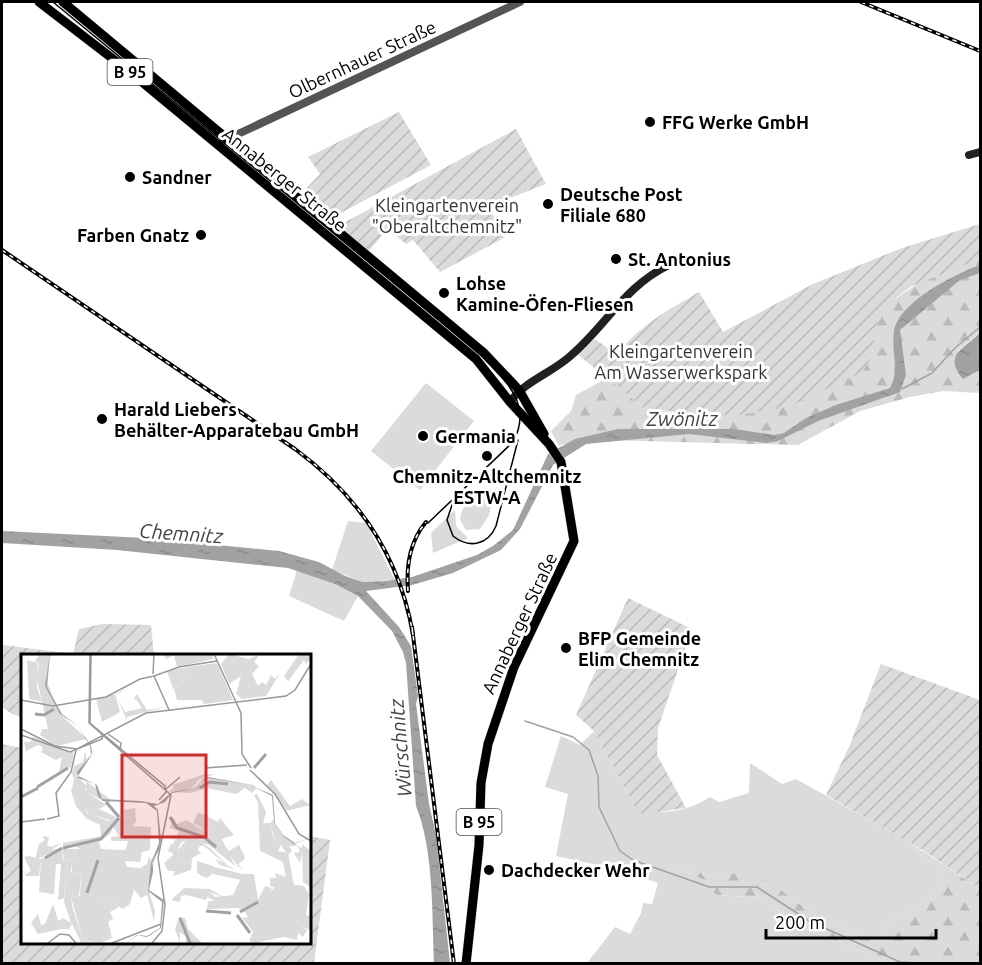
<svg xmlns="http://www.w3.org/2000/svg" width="982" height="965" font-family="Ubuntu,sans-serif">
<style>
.grass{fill:#dbdbdb}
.forest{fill:url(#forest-firs)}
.garden{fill:url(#garden-furrows)}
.water{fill:url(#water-ripples)}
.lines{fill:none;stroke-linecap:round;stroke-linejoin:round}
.stream{stroke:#a2a2a2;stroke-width:1.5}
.primary-casing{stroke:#dbdbdb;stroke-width:10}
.tertiary{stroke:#545454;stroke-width:8}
.secondary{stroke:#212121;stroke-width:8}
.primary{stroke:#000;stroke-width:9}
.tram{stroke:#000;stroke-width:1.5}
.rail-casing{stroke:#000;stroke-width:4}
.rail{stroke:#fff;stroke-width:1.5;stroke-dasharray:4.5;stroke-linecap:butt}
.poi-dot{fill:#000;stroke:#fff;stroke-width:2}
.labels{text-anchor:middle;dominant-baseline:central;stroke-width:6;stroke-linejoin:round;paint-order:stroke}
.shield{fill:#fff;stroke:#4c4c4c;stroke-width:1.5}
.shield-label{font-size:16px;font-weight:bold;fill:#000}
.street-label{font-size:18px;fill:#000;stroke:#fff}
.poi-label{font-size:18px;font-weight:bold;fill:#000;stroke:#fff;text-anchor:start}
.park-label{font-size:18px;fill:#323232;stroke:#fff}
.water-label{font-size:20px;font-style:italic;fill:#434343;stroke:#fff}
.inset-river{fill:none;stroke:#a2a2a2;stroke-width:3}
.inset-road{fill:none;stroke:#999;stroke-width:1.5}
.view{fill:#d62828;fill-opacity:0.15;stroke:#d62828;stroke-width:3}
.inset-edge{fill:none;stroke:#000;stroke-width:3}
</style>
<defs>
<pattern id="forest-firs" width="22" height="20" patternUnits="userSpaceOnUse" patternTransform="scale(1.5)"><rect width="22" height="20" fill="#dbdbdb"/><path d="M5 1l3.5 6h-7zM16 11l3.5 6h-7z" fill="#bababa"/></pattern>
<pattern id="garden-furrows" width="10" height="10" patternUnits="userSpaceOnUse" patternTransform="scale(1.5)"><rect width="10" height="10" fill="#dbdbdb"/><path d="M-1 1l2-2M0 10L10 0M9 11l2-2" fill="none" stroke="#bababa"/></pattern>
<pattern id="water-ripples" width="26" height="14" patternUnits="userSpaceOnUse" patternTransform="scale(1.5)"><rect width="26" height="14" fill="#a2a2a2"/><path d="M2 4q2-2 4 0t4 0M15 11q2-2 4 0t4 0" fill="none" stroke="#8a8a8a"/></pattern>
</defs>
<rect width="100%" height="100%" fill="#fff"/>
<g class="grass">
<polygon points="426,383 474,421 420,490 371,451"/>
<path d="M485 488H490L494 494 489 515 480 529 466 530 460 519C462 505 472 495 485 488Z"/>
<polygon points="455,510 456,526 468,538 433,553 431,533"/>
<polygon points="348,521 366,523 395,580 363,582 332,570"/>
<polygon points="297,570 335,584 358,596 344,621 289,596"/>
<path d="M594 731 635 807C662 816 686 812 710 797L719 802 749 793 750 763 782 784 796 779 909 842 915 850 940 869 943 889 910 912 892 920 876 942 814 915 780 889 729 873 715 877 677 866 675 868 711 882 717 895 761 898 802 927 891 963H587L615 927 630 934 641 913 643 903 652 904 658 883 646 879 648 876 556 856 568 794 545 787 561 736 580 745Z"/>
</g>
<g class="forest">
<path d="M980 259V332L958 351 967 377 978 371 980 373V393L943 391 910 397 860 411 798 445 603 440 586 444 571 453 564 444 559 446 551 431 571 411 576 395 607 378 644 408 677 413 871 358C874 346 874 332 878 321 888 294 954 262 980 259Z"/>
<polygon points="909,842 980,889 980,963 891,963 802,927 761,898 717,895 712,891 710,882 675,868 677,866 715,877 729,873 755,875 780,889 814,915 876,942 892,920 910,912 943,889 940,869 915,850"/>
</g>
<g class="garden">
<polygon points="399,112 431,165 335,216 304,191 320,174 308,157"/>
<polygon points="516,129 546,184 489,206 504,238 440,272 413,240 406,244 388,229 367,253 338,226"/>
<path d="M980 224V259L910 287 897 297 878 320 871 358 862 372 788 407 739 415 708 416 644 408 576 353 595 339 617 355C639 325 667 311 699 292L723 332 813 284 902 248Z"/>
<polygon points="628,598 692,629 658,728 657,755 686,808 642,814 635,807 594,731 576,715"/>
<polygon points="102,624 151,625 154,656 22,656 22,717 12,714 2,707 3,645 73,654 79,629"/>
<polygon points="881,664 980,700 980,889 921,849 826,795 849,747"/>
<polygon points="2,744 22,748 22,942 309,942 309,836 330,840 314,963 2,963"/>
</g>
<g class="water">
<path d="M980 265V273L960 280 900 330 906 375 900 392 818 421 778 441 766 443 689 434 586 444 553 465 520 529 501 550 453 573 412 585 366 591 399 627 411 646 418 696 416 704 429 804 436 835 450 963H434C432 916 434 850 416 806L406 663 403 652 392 631 358 596 335 584 288 568 117 550 2 543V531L146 538 279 551 319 562 345 576 363 582 386 581 412 577 477 555 493 546 513 530 548 454 575 439 618 429H734L775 435 784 433 806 418 836 405 890 388C900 370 891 352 894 332 897 303 955 274 980 265Z"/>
<path d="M980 332V373L978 371 963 379C942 353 966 349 980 332Z"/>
</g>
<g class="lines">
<g class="stream">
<polyline points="902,389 932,373 955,348 980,327"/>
<polyline points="525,721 573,737 589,750 598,776 599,807 620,851 633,860 709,887 757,887 809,921 900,962 934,964"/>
</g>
<g class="primary-casing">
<g id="primary">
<polyline points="39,2 130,72 476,359 510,402 549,444 561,462 574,541 514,667 488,744 481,783 479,845 466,964"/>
<polyline points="63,2 484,353 519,390 544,434"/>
</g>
</g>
<polyline class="tertiary" points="223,141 520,2"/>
<g class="secondary">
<polyline points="969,155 980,152"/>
<path d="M510 402C524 382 549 374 568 358 606 327 623 287 669 265"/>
</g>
<use href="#primary" class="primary"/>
<g class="tram">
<path d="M53 2 479 353C504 379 534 404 513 442L428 523"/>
<path d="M453 502 447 520 453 536C469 549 488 545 496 526L518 440"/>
</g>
<g class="rail-casing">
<g id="rail">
<polyline points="861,2 980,51"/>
<path d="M2 250 295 449C359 496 400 557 413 635"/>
<path d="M408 591C406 567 410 541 426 522"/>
<polyline points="412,627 454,964"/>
</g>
</g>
<use href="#rail" class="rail"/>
</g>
<g class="poi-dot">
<circle cx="650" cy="122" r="6"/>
<circle cx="130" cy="177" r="6"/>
<circle cx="548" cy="204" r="6"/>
<circle cx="201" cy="235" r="6"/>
<circle cx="616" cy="259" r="6"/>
<circle cx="444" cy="293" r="6"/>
<circle cx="102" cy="419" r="6"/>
<circle cx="423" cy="436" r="6"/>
<circle cx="487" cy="456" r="6"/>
<circle cx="566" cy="648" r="6"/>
<circle cx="489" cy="870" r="6"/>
</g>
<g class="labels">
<g class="shield">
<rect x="107.5" y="59" width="45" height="26" rx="4.5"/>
<rect x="456.5" y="809" width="45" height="26" rx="4.5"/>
</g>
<g class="shield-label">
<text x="130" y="72">B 95</text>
<text x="479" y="822">B 95</text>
</g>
<g class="street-label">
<text transform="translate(362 59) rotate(-25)">Olbernhauer Straße</text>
<text transform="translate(285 179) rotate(39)">Annaberger Straße</text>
<text transform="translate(519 623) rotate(-65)">Annaberger Straße</text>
</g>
<g class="poi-label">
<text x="662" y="122">FFG Werke GmbH</text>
<text x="142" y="177">Sandner</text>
<text x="560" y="194">Deutsche Post<tspan x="560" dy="21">Filiale 680</tspan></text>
<text x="189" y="235" text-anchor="end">Farben Gnatz</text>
<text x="628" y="259">St. Antonius</text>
<text x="456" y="283">Lohse<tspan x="456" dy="21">Kamine-Öfen-Fliesen</tspan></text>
<text x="114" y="409">Harald Liebers<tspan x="114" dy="21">Behälter-Apparatebau GmbH</tspan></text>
<text x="435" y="436">Germania</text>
<text x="487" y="476" text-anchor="middle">Chemnitz-Altchemnitz<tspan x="487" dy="21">ESTW-A</tspan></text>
<text x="578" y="638">BFP Gemeinde<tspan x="578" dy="21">Elim Chemnitz</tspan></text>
<text x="501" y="870">Dachdecker Wehr</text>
</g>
<g class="park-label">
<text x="447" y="205">Kleingartenverein<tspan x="447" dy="21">"Oberaltchemnitz"</tspan></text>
<text x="681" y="351">Kleingartenverein<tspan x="681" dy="21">Am Wasserwerkspark</tspan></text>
</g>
<g class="water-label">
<text x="682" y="418">Zwönitz</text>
<text transform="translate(181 533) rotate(4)">Chemnitz</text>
<text transform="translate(400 748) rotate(-95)">Würschnitz</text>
</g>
</g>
<g transform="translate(21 654)">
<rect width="290" height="290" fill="#fff"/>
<path d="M196 9 212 46 183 50 181 46H156L153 35 163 29 162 23 170 21 167 13ZM12 83 53 99 50 113 38 117 41 103 35 106 20 98 22 93 17 91 5 97 3 88H9ZM65 127 90 146 88 150 98 161 97 164 84 148 66 138ZM236 140 245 158 242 169H249L252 182 260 190 257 197 267 199 273 232 259 229 256 234 249 232V224H255L254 219 265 223 262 208 239 197 237 149 233 141ZM152 163 156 170 166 166 182 177 176 181 166 176 163 177 191 189 185 184 188 180 197 186 193 189 199 188 206 195 214 212 188 191 181 189 189 194 206 211 215 216 199 211 194 205 203 209 183 192H179L168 209 160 210 157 196 165 186 150 194 158 177 149 174ZM21 182 28 183 26 191 30 193 41 189 30 196 47 193 44 195H55L54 207 43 206 41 194 14 206 18 190 24 186ZM281 190 289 197V233L282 228ZM194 213 222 220 220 226 192 220ZM163 234 189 235 204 244 189 238 185 246 165 241 160 242 159 248 150 246ZM81 243 98 253 89 258 92 265 87 268 78 250ZM32 250 40 275 17 280 10 269 17 260 20 271 24 270Z" fill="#dbdbdb"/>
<path d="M110 33 95 41 104 58 121 54 115 45 112 46 116 40 126 56 145 53 106 63V67L95 40ZM64 97 66 105 55 121 72 138 64 134 66 138 85 151 78 155 97 164 89 180 78 188 80 195 121 197 119 208 104 207 106 213 119 214 126 210 128 202 130 206 135 200 127 234 134 257 133 267 126 241 120 244 113 236 109 250 102 255 81 243 78 250 86 263 91 284 79 289 62 286 50 243 59 242 60 220 51 218V208H46L43 244 37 246 40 210H35L33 240 18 238 20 205 41 194 42 206 54 207 55 195H59L51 190 42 193V189L80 182 88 166 68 160 57 141V132L51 120 53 112 62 108ZM188 123 233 131 235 135 231 139 224 134 215 140 185 134 170 139 148 138 153 133 169 136ZM250 126 269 152 281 145 289 151 266 157 246 131ZM199 164 213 181 201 185 204 192 208 197 218 191 223 201 224 205 217 210 222 216 216 211 199 188 197 192 193 189 196 186 188 180 185 184 191 189 159 175 176 181 182 177 179 173 191 180ZM252 166 262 182 282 195 279 209 273 199 279 198 277 192H268L271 197 267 201 253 182 249 169ZM159 186H168L161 187 157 194 160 210 168 209 176 195 180 199 171 204 170 216 152 222 154 217H147L143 209 153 200 147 197 150 189 153 193ZM176 207 192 212 196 216 186 224 181 222 176 219ZM222 220H233L237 246 244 232 251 234 247 239 259 229 283 232 288 240 285 261 289 262V276L280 272 286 276 282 283 277 279 276 286 263 283 232 289 228 286 232 278 221 263 227 264 225 259 217 254 186 255 187 247H193L187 243 188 237 194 243 212 241ZM158 263 164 264 167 275 181 289H165V283L159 278V289L154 275Z" fill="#dbdbdb"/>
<path d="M19 0H30L25 26 39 60 66 85 35 92 19 81 21 75H27L16 25 18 9 14 7ZM62 138 66 147 84 163 67 159 57 141Z" fill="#dbdbdb"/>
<path d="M192 0V5L156 13 153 1 146 5 142 1ZM208 0 228 5 239 0 233 8 238 12 231 20 237 32 241 28 245 31 250 21 254 25 260 18 245 42 221 45 215 40 220 22 208 30 200 10ZM278 0H289V6L285 10 283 6 267 27 263 22ZM6 6 17 9 16 33 21 48 8 45ZM167 13 170 21 162 23 163 29 152 35 146 17ZM94 40 99 58 81 68 75 45ZM184 120H194L179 125 169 136H156L151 131ZM54 123 66 159 90 168 80 182 79 171 65 164 55 152 50 137ZM114 154 115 168 111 172 130 173 129 196 116 199 104 197 107 187H90V183L98 182 92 173 98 162 105 165 100 160 102 156ZM177 158 197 168 191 180 172 169ZM8 202 20 205 18 222H5L2 215 5 220 10 217 3 203ZM46 207 51 208 50 218 60 220 58 242 50 243 51 252 62 286 72 289 60 288 51 270 48 275H40L36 268 42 264 50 269 43 248Z" fill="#dbdbdb"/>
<path d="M29 0 26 33 41 60 57 72 70 92 71 98 70 102 57 122 76 131 81 145 119 147 137 150 151 138 177 134 179 128 182 125 186 123 229 131 252 141 254 169 262 181 274 189 289 184 273 190 262 182 253 168 251 142 229 131 186 124 178 129V134L151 139 144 148 133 152 137 156 140 186 138 196 131 209 132 213V218L128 236 143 246 140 274 128 282 125 283 117 281 105 289 116 281H119L126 282 139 274 141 248 127 237 130 209 138 189 136 157 125 149 82 147 77 142 74 130 57 124 56 118 70 101 69 92 57 72 39 60 24 32Z" fill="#a2a2a2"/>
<path class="inset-river" d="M14 60 23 61 33 55M233 114 245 100M16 133 47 114M179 134 189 128 207 130M0 143 17 134M85 148 98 163M149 163 156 174 183 183 195 193M42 194 80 185 98 164M24 204 41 194M66 239 77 206M185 257 210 259M219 258 237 248M216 261 229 279M159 264 169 289"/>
<path class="inset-road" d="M69 0 68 69 150 141 137 204 144 251 141 277 131 289M70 0 69 69 144 132 145 138 138 146M193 0 220 59 221 100 230 114M132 20 133 0M133 22 158 13 196 7M133 22 148 56M0 46 32 52 85 43 119 25 133 22M0 75 34 92 56 95 125 59 265 42 274 36 290 10M87 80 100 89 99 96M0 81 49 98 81 85 82 81M184 114 226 111M229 116 254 140 278 180 290 187M145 135 159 123M26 165 38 162 35 139 50 118 55 96M0 168 24 165M27 289 39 280 48 281 55 289M91 289 140 270"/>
<path class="view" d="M101 101H185V183H101Z"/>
<rect width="290" height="290" class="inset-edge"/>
</g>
<rect width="982" height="965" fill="none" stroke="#000000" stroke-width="6"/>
<path d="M766 929v9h170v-9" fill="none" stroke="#000000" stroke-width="3"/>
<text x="775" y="929" font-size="18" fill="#000000" stroke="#ffffff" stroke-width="4.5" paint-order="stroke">200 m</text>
</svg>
